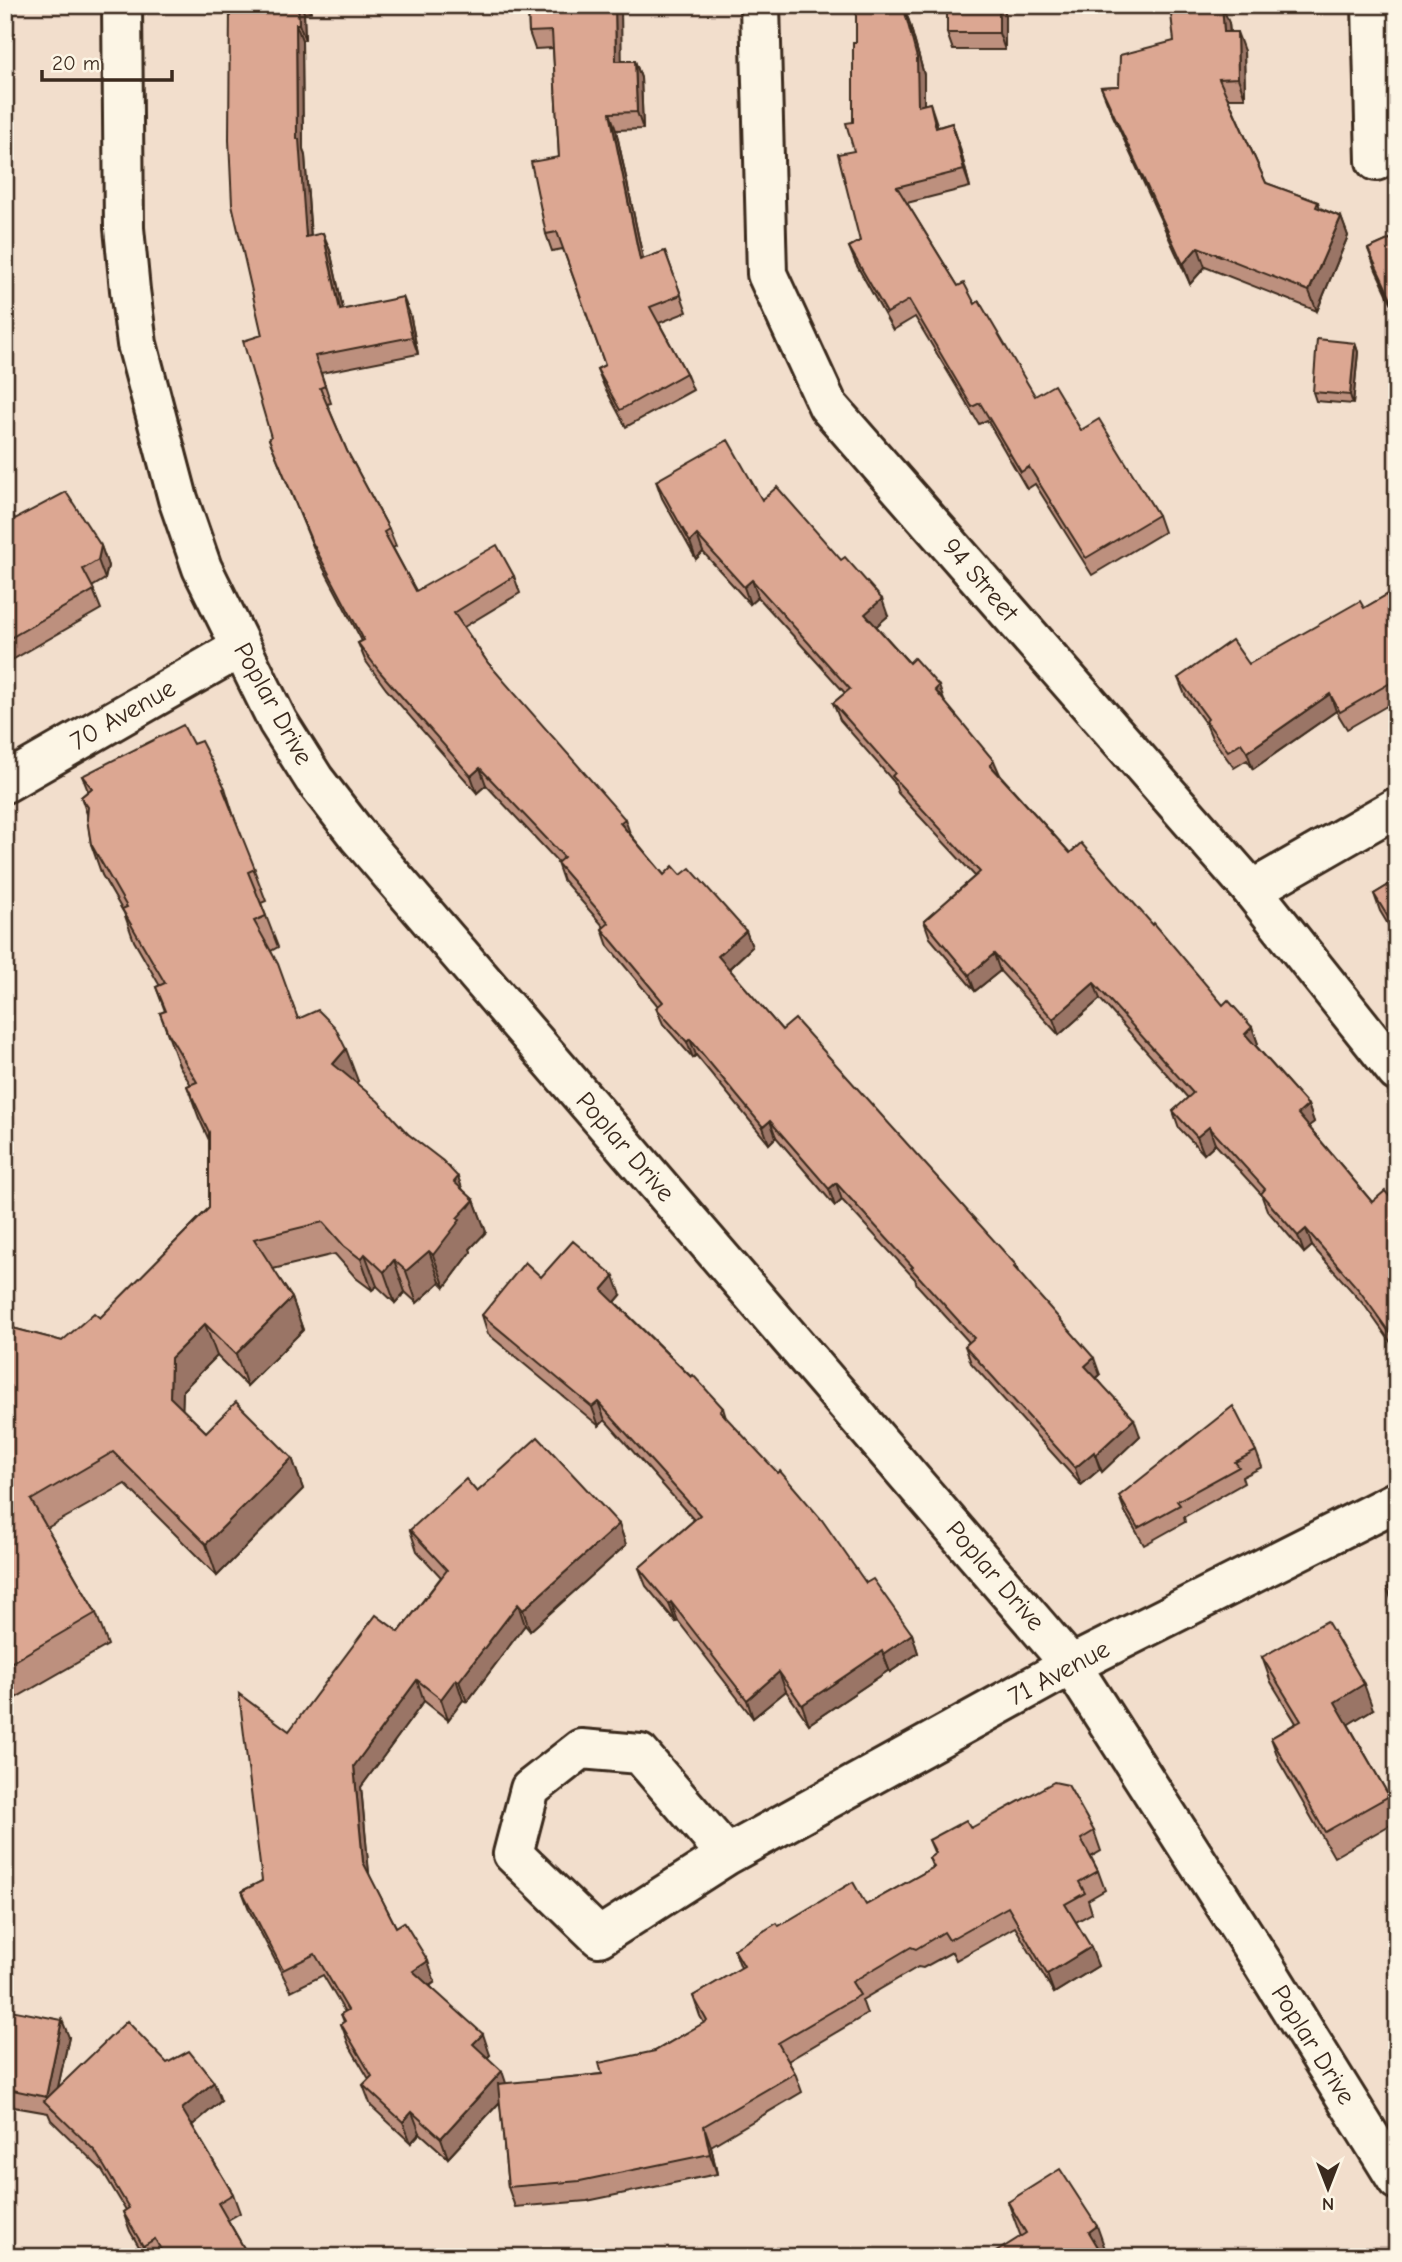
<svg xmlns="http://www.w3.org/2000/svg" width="1402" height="2262" font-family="'Comic Neue',sans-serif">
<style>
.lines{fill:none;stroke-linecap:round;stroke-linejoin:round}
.street-casing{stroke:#3b2a1e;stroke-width:44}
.secondary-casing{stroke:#3b2a1e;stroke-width:44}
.street{stroke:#fcf5e5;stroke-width:38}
.secondary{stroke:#fcf5e5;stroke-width:38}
.wall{fill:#bd907e;stroke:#3b2a1e;stroke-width:2}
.shaded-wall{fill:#9a7566;stroke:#3b2a1e;stroke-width:2}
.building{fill:#dca792;stroke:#3b2a1e;stroke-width:2}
.labels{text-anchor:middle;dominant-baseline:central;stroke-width:7;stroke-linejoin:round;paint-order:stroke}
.street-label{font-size:26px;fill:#3b2a1e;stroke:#fcf5e5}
</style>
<rect width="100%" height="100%" fill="#f2decc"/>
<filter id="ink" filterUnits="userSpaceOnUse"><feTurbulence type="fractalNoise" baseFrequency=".0143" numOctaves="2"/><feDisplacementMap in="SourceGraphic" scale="14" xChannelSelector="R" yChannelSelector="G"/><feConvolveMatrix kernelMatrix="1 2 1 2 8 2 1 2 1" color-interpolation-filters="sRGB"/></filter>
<g filter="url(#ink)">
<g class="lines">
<g class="street-casing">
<g id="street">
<polyline points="760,5 767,274 828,406 1252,890 1397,1072"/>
<polyline points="1372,5 1376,161"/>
<polyline points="5,783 240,648"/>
<polyline points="1252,890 1397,807"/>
<polyline points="727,1855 640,1754 581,1749 530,1789 513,1854 599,1937 727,1855 1071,1665 1397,1501"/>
</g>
</g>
<g class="secondary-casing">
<polyline id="secondary" points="122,5 124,228 130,290 137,344 178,499 202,568 278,722 314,779 358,836 1071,1665 1263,1964 1397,2180"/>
</g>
<use href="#street" class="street"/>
<use href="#secondary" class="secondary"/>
</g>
<g class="wall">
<polygon points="230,5 310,5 311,12 304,13 305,40 302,40 303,149 305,156 311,236 330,250 343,310 410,314 418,354 321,373 331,403 327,404 347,451 389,529 396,546 393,548 416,591 514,576 520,593 464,627 488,663 664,875 681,875 746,931 752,947 729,969 782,1030 1016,1265 1018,1272 1100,1375 1097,1378 1140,1436 1102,1472 1100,1469 1081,1485 971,1363 965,1346 969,1342 917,1285 915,1279 842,1200 835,1206 776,1137 769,1144 696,1055 693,1058 663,1024 656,1008 658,1006 608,946 602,929 604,927 563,880 557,863 558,862 486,785 477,793 386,689 365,660 358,643 362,641 317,556 269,439 271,437 262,335"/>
<polygon points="528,5 621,5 621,61 635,61 641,78 643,129 616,130 643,259 665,251 687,312 659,323 686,373 693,390 626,427 604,386 597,369 605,365 563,249 552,251 546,234 559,157 553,48 535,49 529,32"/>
<polygon points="903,5 909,21 924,75 924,105 930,103 938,127 952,123 958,141 970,187 907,203 958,286 975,304 1035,396 1081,430 1158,515 1164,532 1092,575 1035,484 1027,489 987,420 979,424 915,317 893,330 856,264 849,247 860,241 853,122 856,42"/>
<polygon points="1005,5 1005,50 953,50 947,33"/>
<polygon points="1229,23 1230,32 1244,51 1245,98 1228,98 1266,183 1318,202 1320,208 1341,217 1348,236 1317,311 1205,267 1190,284 1109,107 1101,87 1119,86 1174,41"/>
<polygon points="1397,236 1397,315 1376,270 1368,249"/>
<polygon points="1355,343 1358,352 1353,404 1316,401 1313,392"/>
<polygon points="656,481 762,500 888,616 876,626 943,700 1000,775 1070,853 1223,1005 1252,1027 1258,1044 1256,1046 1308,1105 1314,1122 1308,1126 1372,1202 1397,1205 1397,1351 1365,1306 1312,1246 1304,1253 1267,1210 1261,1194 1215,1144 1204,1154 1179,1128 1173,1111 1188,1098 1100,999 1059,1035 1000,971 975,991 930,938 924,921 975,876 898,793 894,782 840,720 833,703 845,693 758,597 750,604 703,552 696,559 662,498"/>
<polygon points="5,514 15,519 101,546 108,566 105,579 92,587 101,609 5,664"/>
<polygon points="1397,589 1397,700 1347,729 1336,711 1253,769 1247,760 1234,768 1212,738 1207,726 1185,695 1178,678 1249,664 1364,608"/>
<polygon points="193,744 225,788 235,820 266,901 261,903 278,947 271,951 298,1019 358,1081 356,1083 408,1134 458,1177 462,1189 474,1200 486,1232 470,1249 471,1252 445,1287 440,1282 417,1303 405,1292 395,1303 377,1286 372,1290 356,1278 335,1254 273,1269 292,1298 303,1330 247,1386 217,1356 183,1390 182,1409 206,1432 292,1458 303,1489 217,1576 125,1484 47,1528 96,1613 108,1645 5,1704 5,1326 62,1341 100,1318 209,1208 209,1140 199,1118 187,1086 191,1085 179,1065 160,1013 165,1011 156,987 160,986 134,941 124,913 102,875 91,844 87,814 81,797 88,791 82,776"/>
<polygon points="1397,880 1397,939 1380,911 1374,894"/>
<polygon points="541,1277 621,1295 615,1302 723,1408 726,1418 866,1583 912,1634 918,1653 890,1672 889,1670 809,1724 786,1691 753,1718 678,1621 676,1622 646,1586 639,1568 694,1520 605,1420 599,1426 488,1334 482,1315"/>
<polygon points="1256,1451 1262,1467 1242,1477 1244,1483 1184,1517 1185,1522 1144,1545 1125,1512 1119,1496"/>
<polygon points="477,1492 619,1524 626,1545 530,1631 525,1625 467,1702 463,1700 448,1720 424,1701 361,1787 369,1875 396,1927 435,1982 430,1986 490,2055 487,2058 506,2084 602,2074 655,2051 704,2023 700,2016 693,1996 741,1968 734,1949 779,1926 866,1905 933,1868 929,1858 935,1854 929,1840 971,1828 1094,1831 1101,1851 1091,1857 1098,1871 1105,1890 1088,1900 1092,1913 1076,1922 1098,1966 1054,1993 1015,1927 956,1960 952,1952 923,1968 918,1967 862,2000 867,2014 788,2061 795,2073 802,2092 711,2146 717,2174 587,2201 515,2207 508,2187 500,2102 448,2158 420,2133 411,2143 371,2106 363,2085 369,2079 349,2045 341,2024 344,2022 341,2014 345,2012 323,1975 291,1991 250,1912 242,1891 262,1881 289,1731 399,1632 441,1577 417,1551 410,1530"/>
<polygon points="1397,1582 1397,1615 1387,1588"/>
<polygon points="1262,1657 1373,1709 1348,1724 1389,1796 1397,1816 1397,1821 1334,1857 1280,1763 1271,1738 1296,1723 1271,1682"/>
<polygon points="5,2009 69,2037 58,2087 167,2063 221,2101 192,2125 233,2194 240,2213 228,2220 249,2257 145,2257 130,2231 123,2212 126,2210 102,2170 51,2120 48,2113 14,2107 11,2098 5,2097"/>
<polygon points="1008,2202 1108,2257 1021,2237"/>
</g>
<g class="shaded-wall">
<polygon points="298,5 302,5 304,13 305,40 299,24"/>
<polygon points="615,5 621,5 622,78 616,61"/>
<polygon points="903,5 909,21 924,75 924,123 918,106"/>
<polygon points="999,5 1005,5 1005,50 999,33"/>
<polygon points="1222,5 1229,23 1231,51 1224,32"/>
<polygon points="296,24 302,40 303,149 305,156 312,254 306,237 297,139"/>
<polygon points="1237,32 1244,51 1245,98 1238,78"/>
<polygon points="635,61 641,78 643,129 637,112"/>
<polygon points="610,113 616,130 647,277 640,260"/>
<polygon points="952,123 958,141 970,187 964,170"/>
<polygon points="1341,217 1348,236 1317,311 1309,291"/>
<polygon points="323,233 330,250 347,327 340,310"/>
<polygon points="1198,247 1205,267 1190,284 1183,264"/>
<polygon points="403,297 410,314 418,354 412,337"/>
<polygon points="1355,343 1358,352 1353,404 1350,395"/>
<polygon points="697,535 703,552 696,559 690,542"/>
<polygon points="101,546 108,566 105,579 98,560"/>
<polygon points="752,580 758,597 750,604 744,587"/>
<polygon points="882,599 888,616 871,631 865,614"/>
<polygon points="939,686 945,703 935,690"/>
<polygon points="1330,694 1336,711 1253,769 1247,752"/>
<polygon points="994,761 1001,777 990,765"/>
<polygon points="480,768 486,785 477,793 471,776"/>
<polygon points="625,819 631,836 620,823"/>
<polygon points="746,931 752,947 724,973 718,956"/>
<polygon points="994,954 1000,971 975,991 969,975"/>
<polygon points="1094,983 1100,999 1059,1035 1053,1019"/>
<polygon points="1252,1027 1258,1044 1251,1050 1245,1034"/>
<polygon points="690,1039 696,1055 693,1058 687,1042"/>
<polygon points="346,1049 358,1081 344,1096 333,1064"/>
<polygon points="1308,1105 1314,1122 1304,1130 1298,1114"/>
<polygon points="770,1121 776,1137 769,1144 763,1127"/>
<polygon points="1209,1127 1215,1144 1204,1154 1197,1137"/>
<polygon points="458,1177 469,1207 474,1200 486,1232 470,1249 471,1252 445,1287 433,1255 454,1182"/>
<polygon points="836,1183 842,1200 835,1206 829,1189"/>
<polygon points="1306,1229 1312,1246 1304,1253 1298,1236"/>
<polygon points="429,1251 440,1282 417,1303 406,1271"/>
<polygon points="365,1254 377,1286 372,1290 361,1259"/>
<polygon points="394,1260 405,1292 395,1303 384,1272"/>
<polygon points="614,1276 621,1295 609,1309 602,1290"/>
<polygon points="292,1298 303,1330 247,1386 236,1354"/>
<polygon points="205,1324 217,1356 183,1390 182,1429 170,1397 171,1358"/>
<polygon points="1094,1358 1100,1375 1091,1382 1085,1366"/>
<polygon points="598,1402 605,1420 599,1426 592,1407"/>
<polygon points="1134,1419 1140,1436 1102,1472 1095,1455"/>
<polygon points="1094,1452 1100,1469 1081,1485 1075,1468"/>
<polygon points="292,1458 303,1489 217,1576 206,1544"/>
<polygon points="619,1524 626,1545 530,1631 523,1610"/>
<polygon points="671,1602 678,1621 676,1622 669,1604"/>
<polygon points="518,1604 525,1625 467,1702 459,1681"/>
<polygon points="912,1634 918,1653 890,1672 883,1654"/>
<polygon points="882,1651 889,1670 809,1724 802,1705"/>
<polygon points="779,1672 786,1691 753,1718 747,1700"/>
<polygon points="456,1679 463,1700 448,1720 441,1699"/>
<polygon points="417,1680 424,1701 361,1787 370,1883 363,1862 354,1766"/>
<polygon points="1364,1684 1373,1709 1344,1727 1335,1702"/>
<polygon points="1091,1947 1098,1966 1054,1993 1047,1974"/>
<polygon points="428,1961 435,1982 421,1991 413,1971"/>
<polygon points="62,2020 69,2037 53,2110 50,2107 46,2097"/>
<polygon points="483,2034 490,2055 480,2065 473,2044"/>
<polygon points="502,2071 509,2092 448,2158 441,2138"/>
<polygon points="214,2082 221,2101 189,2128 182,2109"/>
<polygon points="412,2112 420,2133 411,2143 403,2122"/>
<polygon points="704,2126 711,2146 717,2174 710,2154"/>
<polygon points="1097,2226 1108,2257 1098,2257 1089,2232"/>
</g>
<g class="building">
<polygon points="230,5 298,5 299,24 296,24 297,139 299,139 306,237 323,233 340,310 403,297 412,337 315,356 325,386 320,388 347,451 389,529 384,532 416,591 497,545 514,576 454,613 488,663 625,819 620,823 664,875 673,866 681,875 690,868 746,931 718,956 782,1030 795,1019 1016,1265 1014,1267 1094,1358 1085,1366 1134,1419 1095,1455 1094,1452 1075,1468 965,1346 974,1338 911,1268 913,1267 836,1183 829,1189 770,1121 763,1127 690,1039 687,1042 656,1008 663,1002 602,929 609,923 557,863 564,857 480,768 471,776 380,672 358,643 364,640 311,540 269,439 271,437 243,341 262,335 232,204 229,140"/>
<polygon points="528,5 615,5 616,61 635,61 637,112 610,113 640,260 665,251 681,295 650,307 686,373 620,410 597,369 605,365 557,232 546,234 531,162 559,157 552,31 529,32"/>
<polygon points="856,5 903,5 917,58 918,106 930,103 936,128 952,123 964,170 897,187 958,286 964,283 975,304 979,301 1035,396 1054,385 1081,430 1099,419 1158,515 1086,558 1029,467 1021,472 980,403 972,407 909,300 887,313 849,247 860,241 838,154 854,151 846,123 853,122 853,42 856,42"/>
<rect x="947" y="5" width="52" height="28"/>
<polygon points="1170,5 1222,5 1224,32 1237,32 1238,78 1219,79 1266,183 1318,202 1316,207 1341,217 1309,291 1198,247 1183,264 1101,87 1119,86 1120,55 1174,41"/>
<polygon points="1397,236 1397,302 1393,303 1368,249"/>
<polygon points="1317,339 1355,343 1350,395 1313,392"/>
<polygon points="728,440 762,500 777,487 841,560 845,557 882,599 865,614 909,663 914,658 939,686 935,690 994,761 990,765 1070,853 1081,843 1153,925 1154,923 1223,1005 1228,1000 1252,1027 1245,1034 1308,1105 1298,1114 1372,1202 1385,1191 1397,1205 1397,1343 1359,1290 1306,1229 1298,1236 1261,1194 1265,1189 1209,1127 1197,1137 1173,1111 1193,1093 1094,983 1053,1019 994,954 969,975 924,921 980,872 892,776 895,773 833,703 850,689 752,580 744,587 697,535 690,542 656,481"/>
<polygon points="66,492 101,546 98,560 83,569 94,590 5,641 5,514 11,511 15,519"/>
<polygon points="1397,589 1397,679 1340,712 1330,694 1247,752 1241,743 1228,751 1206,721 1208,719 1178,678 1232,640 1249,664 1360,601 1364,608"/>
<polygon points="183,725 193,744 201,741 225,788 223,789 255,869 248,872 266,916 254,921 278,964 298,1019 318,1010 335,1027 346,1049 333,1064 378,1101 408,1134 443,1161 458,1177 454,1182 474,1200 457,1218 460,1220 433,1255 429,1251 406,1271 394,1260 384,1272 365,1254 361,1259 344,1246 323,1222 254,1239 292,1298 236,1354 205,1324 171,1358 170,1397 206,1432 236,1402 292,1458 206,1544 113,1452 31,1500 96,1613 5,1666 5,1326 62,1341 94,1313 100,1318 209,1208 209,1132 187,1086 197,1082 168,1033 160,1013 166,1011 156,987 165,983 122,909 127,907 91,844 87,819 88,807 81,797 92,788 82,776"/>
<polygon points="1397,880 1397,932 1374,894"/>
<polygon points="573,1241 614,1276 602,1290 691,1377 693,1375 723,1408 720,1411 778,1473 780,1471 822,1520 866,1583 873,1579 912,1634 883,1654 882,1651 802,1705 779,1672 747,1700 671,1602 669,1604 639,1568 700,1515 598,1402 592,1407 482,1315 525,1262 541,1277"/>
<polygon points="1233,1406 1256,1451 1235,1462 1239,1467 1177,1501 1180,1505 1138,1528 1119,1496"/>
<polygon points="538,1437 619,1524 523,1610 518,1604 459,1681 456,1679 441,1699 417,1680 354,1766 363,1862 396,1927 404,1922 428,1961 413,1971 483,2034 473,2044 502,2071 441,2138 412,2112 403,2122 363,2085 372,2076 341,2024 345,2021 341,2014 348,2010 315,1954 283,1970 242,1891 262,1881 239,1694 289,1731 376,1615 399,1632 447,1570 410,1530 466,1479 477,1492"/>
<polygon points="1397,1582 1397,1606 1387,1588"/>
<polygon points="1327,1621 1364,1684 1335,1702 1389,1796 1325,1832 1271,1738 1301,1721 1262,1657"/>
<polygon points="1054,1782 1068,1785 1094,1831 1081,1839 1098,1871 1079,1882 1085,1893 1065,1904 1091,1947 1047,1974 1008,1907 949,1940 944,1932 916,1949 911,1947 852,1982 860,1995 778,2043 795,2073 704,2126 710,2154 580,2181 508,2187 498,2084 602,2074 599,2063 655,2051 707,2021 693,1996 744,1966 734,1949 777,1923 779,1926 853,1882 866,1905 934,1867 929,1858 936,1853 929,1840 966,1820 971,1828"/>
<polygon points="5,2009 62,2020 46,2097 8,2089 10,2082 5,2081"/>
<polygon points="127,2021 167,2063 189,2051 214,2082 182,2109 233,2194 218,2203 249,2257 165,2257 155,2239 143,2246 123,2212 129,2208 95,2151 44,2101"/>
<polygon points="1060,2169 1097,2226 1089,2232 1104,2257 988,2257 1026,2233 1008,2202"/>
</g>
</g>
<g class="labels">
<g class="street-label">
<text transform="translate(980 580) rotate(49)">94 Street</text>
<text transform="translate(273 704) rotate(61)">Poplar Drive</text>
<text transform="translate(123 715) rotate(-30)">70 Avenue</text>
<text transform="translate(625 1147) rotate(49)">Poplar Drive</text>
<text transform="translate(995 1576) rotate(49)">Poplar Drive</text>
<text transform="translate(1059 1673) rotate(-28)">71 Avenue</text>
<text transform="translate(1313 2045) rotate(58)">Poplar Drive</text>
</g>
</g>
<rect width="1402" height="2262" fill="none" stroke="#fcf5e5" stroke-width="28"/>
<rect x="14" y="14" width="1374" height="2234" fill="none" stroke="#3b2a1e" stroke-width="2.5" filter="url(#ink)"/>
<g transform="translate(1328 2188) rotate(180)" stroke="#fcf5e5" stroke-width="5" paint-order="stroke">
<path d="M0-5L12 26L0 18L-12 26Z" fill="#3b2a1e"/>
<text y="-10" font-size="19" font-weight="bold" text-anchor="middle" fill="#3b2a1e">N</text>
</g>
<path d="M42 70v10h130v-10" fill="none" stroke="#3b2a1e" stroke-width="3.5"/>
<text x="52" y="70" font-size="21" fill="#3b2a1e" stroke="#fcf5e5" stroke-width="5" paint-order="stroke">20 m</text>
</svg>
